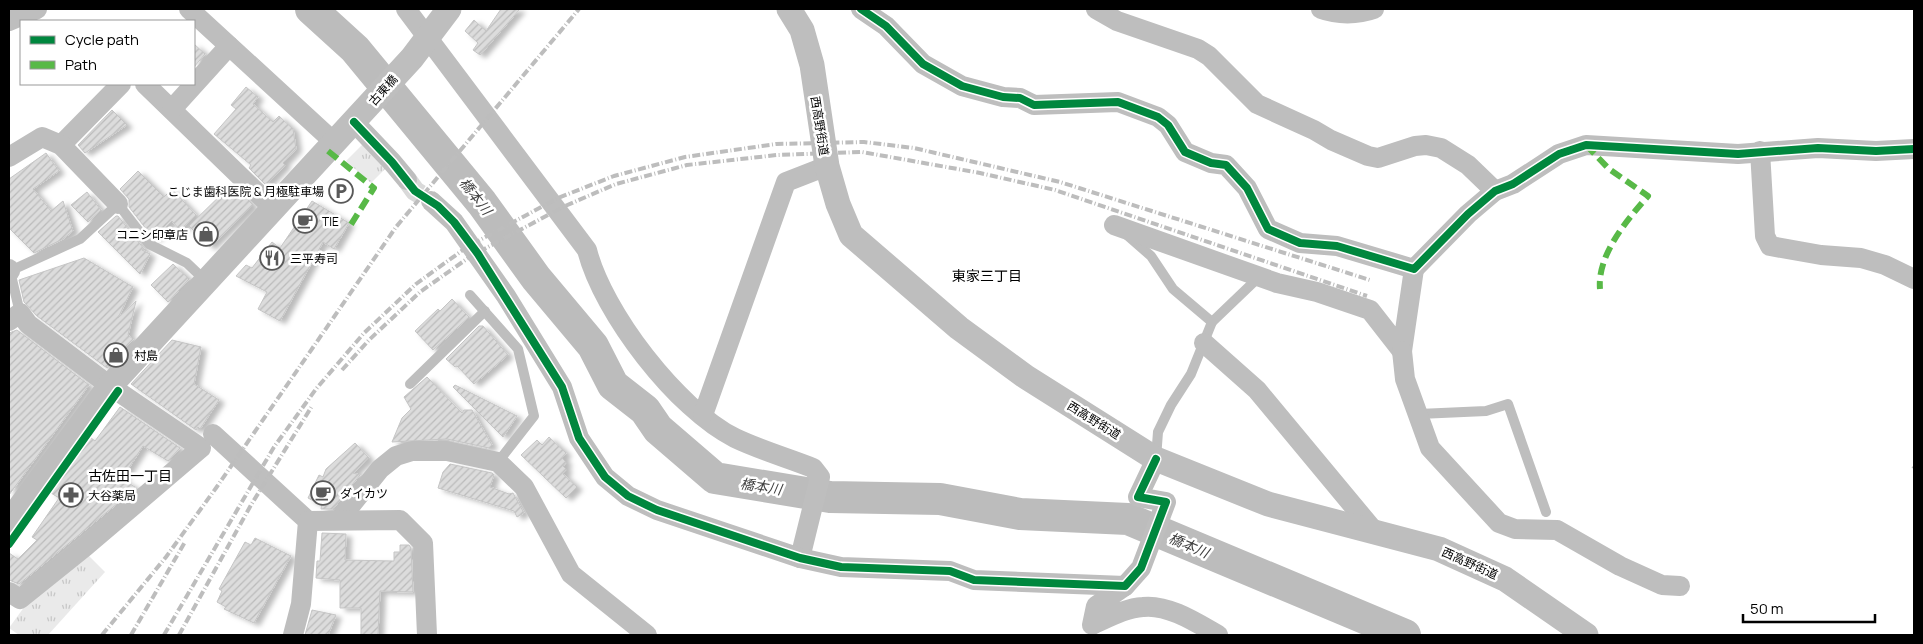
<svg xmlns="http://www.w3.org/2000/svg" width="1923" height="644" font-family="Manrope,'Noto Sans JP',sans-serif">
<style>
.park{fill:url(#park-tufts)}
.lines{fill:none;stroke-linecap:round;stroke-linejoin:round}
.river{stroke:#bcbcbc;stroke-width:32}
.building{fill:url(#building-hatch);stroke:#c5c5c5;filter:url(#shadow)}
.minor-tunnel{stroke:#d9d9d9;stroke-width:20;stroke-dasharray:20 10;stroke-linecap:butt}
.service{stroke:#bebebe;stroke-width:10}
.minor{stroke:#bebebe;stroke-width:20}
.tertiary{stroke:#bebebe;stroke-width:25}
.rail{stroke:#bdbdbd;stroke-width:4;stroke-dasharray:8 2.5 1 2.5;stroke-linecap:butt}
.quiet{stroke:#58b947;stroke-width:6;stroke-dasharray:12 6;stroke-linecap:butt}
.cycleway-casing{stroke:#fff;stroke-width:11}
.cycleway{stroke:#00873e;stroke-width:8}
.labels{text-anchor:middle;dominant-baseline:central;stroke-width:5;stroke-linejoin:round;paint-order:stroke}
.street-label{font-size:12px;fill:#000;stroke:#fff}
.poi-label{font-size:12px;fill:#000;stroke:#fff;text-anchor:start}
.water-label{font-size:14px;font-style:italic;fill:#404040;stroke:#fff}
.neighbourhood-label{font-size:14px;fill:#000;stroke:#fff}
</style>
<defs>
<pattern id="park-tufts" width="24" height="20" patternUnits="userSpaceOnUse" patternTransform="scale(1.25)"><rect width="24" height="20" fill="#eaeaea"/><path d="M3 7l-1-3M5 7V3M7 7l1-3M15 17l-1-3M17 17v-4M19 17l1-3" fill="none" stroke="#c7c7c7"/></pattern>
<pattern id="building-hatch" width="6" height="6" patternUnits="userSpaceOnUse" patternTransform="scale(1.25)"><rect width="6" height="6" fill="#dcdcdc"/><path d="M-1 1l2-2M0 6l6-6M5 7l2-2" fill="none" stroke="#bbb"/></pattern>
<filter id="shadow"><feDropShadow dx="5.5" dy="3" stdDeviation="2.5" flood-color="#0004"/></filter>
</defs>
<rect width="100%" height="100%" fill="#fff"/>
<g class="park">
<polygon points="365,142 389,165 371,183 346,161"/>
<polygon points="86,553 105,572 48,635 19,635 9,628 30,599"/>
</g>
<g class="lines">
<polyline class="river" points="311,9 355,49 482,203 536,278 593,346 613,385 645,410 658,429 715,478 830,497 940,499 1020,514 1128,519 1405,635"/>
</g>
<g class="building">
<polygon points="501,9 520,9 480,55 473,50 478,43 465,31 474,20 486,31"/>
<polygon points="194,44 205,54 194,67"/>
<polygon points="246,87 258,97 253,104 273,122 279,116 293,129 296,149 283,163 285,165 266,185 249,168 251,165 214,134 236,109 231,105"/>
<polygon points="112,110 127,125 85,153 78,145"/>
<polygon points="46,153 59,171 33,189 51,211 63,201 73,231 63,239 34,253 9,228 9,179"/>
<polygon points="138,171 164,197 172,189 196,215 180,230 172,221 154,239 129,207 129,199 120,189"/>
<polygon points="232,184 253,205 210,247 189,226"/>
<polygon points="87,192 101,210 88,222 71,205"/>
<polygon points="312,201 349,223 334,249 323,242 280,321 258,309 267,292 236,276 246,265 252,268 272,242 280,248"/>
<polygon points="116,216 118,216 144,249 142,250 150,254 140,274 98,232"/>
<polygon points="84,258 133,287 118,318 136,301 128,335 133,339 107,368 37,316 24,302 19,280"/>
<polygon points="173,264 189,279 168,302 151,285"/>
<polygon points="452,299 469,317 433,350 415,331 438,309 440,311"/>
<polygon points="479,326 483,326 508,355 474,384 457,366 455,367 446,359"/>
<polygon points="17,330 89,385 9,495 9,333"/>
<polygon points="172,340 201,347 194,384 219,400 200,429 198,427 196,430 131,384"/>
<polygon points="427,377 462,413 464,410 472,410 492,445 489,448 447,439 392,442 402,418 411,409 404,397"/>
<polygon points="455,385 517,416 503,437 453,387"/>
<polygon points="120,407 180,448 168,461 143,446 122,479 135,487 134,490 19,584 9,580 9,553 18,559 37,540 32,537 59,498 51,493 90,437 95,441"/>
<polygon points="549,437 566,453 562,458 567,463 563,466 567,470 563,474 577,487 566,498 521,455 537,440 542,445"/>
<polygon points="355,443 369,458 353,473 360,475 333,509 321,509 322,500 319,504 308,498 319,475 323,477 326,469"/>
<polygon points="450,464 492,473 494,475 490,487 509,494 513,493 524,513 517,517 514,511 438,488 443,472"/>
<polygon points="322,533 346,534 345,560 394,561 394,552 400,552 400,545 409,545 411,548 413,592 380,591 378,635 361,635 361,608 340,608 340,580 316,578 317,561 320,561"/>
<polygon points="255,538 291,556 254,623 224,609 226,607 217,602 222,591 219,589 245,542 251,545"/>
<polygon points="312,610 336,615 328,635 305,635"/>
</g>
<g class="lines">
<polyline class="minor-tunnel" points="407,180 415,191 431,201"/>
<g class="service">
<polyline points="1127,235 1151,256 1173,289 1212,322 1259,277"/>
<polyline points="470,295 518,349 534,416 498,462"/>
<polyline points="20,313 10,271 80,239 118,204 149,244 187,263 207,282"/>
<polyline points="410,384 485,311"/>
<polyline points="1419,414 1486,411 1508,404 1546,512"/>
<polyline points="1156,458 1158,432 1171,405 1191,374 1212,322"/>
</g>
<g class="minor">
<polyline points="189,9 335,143"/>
<path d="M406 9 587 250C603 313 677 409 735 438 760 450 788 458 813 468L820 477 800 558"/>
<polyline points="861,9 886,26 923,64 962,86 1003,97 1020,98 1034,105 1118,102 1158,117 1168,125 1185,152 1211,163 1226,165 1237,177 1247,188 1268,229 1300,243 1337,246 1414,269 1468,214 1495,191 1513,184 1559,154 1586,145 1738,154 1818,148 1876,151 1914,149"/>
<polyline points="1096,9 1117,21 1198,49 1209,56 1257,104 1314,130 1331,140 1368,156 1378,158 1415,146 1426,145 1441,148 1468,165 1495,191"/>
<path d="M1321 9C1337 15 1358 15 1374 9"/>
<polyline points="9,21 37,9"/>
<polyline points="145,84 274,209"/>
<polyline points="172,109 229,46"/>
<polyline points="354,122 392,162 407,180"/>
<polyline points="61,145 121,84"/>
<polyline points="1760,151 1765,236 1770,246 1821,255 1861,258 1885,265 1914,279"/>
<polyline points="9,157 42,137 61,145 118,204"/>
<polyline points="431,201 454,222 506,296 562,387 579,438 605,477 628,496 657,510 800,558 841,567 950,571 974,580 1125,586 1141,568 1166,502 1138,497 1156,459"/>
<polyline points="1114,225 1277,283 1317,292 1370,310 1402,351 1414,269"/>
<polyline points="9,269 10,271"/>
<polyline points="9,321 20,313 28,324 110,386 201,448 86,546 20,599 9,592"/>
<polyline points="1204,343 1257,390 1375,532"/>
<polyline points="1402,351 1405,379 1430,448 1499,523 1515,529 1557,530 1620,566 1662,585 1680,586"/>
<polyline points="703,415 786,182 827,166"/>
<polyline points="213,434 308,521 301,604 293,635"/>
<polyline points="339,520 380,469 396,456 412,451 447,451 498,462 524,487 571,574 647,635"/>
<polyline points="308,521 400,520 423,543 427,635"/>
<path d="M1125 586 1096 606 1092 625C1108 618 1125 608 1143 607 1168 604 1197 623 1218 635"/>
</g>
<g class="tertiary">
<polyline points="789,9 802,30 812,65 827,166 838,204 851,235 959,328 1026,377 1156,459 1268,504 1439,549 1505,579 1586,635"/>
<polyline points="9,522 109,387 412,58 449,9"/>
</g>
<g class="rail">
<polyline points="342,370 369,340 420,292 471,256 565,206 616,184 687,165 777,155 862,152 980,173 1055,190 1367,296"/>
<polyline points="1913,466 1914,467"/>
<polyline points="102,635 166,557 216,488 396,227 579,9"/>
<polyline points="131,635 185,542"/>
<polyline points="164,635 274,447 316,389 364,333 416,284 467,247 558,198 614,176 685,157 776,144 864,142 914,148 1060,182 1370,280"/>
<polyline points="179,635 251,505 312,406"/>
</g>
<g class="quiet">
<path d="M1586 145 1609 169 1648 196C1627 220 1597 255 1600 289"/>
<polyline points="328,151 374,188 350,226"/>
</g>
<g class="cycleway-casing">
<g id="cycleway">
<polyline points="861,9 886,26 923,64 962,86 1003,97 1020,98 1034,105 1118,102 1158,117 1168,125 1185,152 1211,163 1226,165 1237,177 1247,188 1268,229 1300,243 1337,246 1414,269 1468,214 1495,191 1513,184 1559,154 1586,145 1738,154 1818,148 1876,151 1914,149"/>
<polyline points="354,122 392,162 415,191 438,206 454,222 478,254 562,387 579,438 605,477 628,496 657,510 800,558 841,567 950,571 974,580 1125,586 1141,568 1166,502 1138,497 1156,459"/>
<polyline points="9,544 118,391"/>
</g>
</g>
<use href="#cycleway" class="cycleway"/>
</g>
<defs>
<g id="parking-ring" transform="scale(1.25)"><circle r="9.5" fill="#fff" stroke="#595959" stroke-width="1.5"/><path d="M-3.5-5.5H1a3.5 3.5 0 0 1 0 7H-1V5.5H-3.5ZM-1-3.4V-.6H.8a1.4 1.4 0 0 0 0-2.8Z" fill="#595959"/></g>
<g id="cafe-ring" transform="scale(1.25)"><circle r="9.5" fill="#fff" stroke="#595959" stroke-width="1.5"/><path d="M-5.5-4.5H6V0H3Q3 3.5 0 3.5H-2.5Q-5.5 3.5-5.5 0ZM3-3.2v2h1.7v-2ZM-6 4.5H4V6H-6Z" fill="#595959"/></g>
<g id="shop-ring" transform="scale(1.25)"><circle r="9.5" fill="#fff" stroke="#595959" stroke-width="1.5"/><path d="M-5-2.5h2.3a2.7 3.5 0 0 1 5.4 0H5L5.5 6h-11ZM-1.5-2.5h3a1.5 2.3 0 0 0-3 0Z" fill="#595959"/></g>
<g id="restaurant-ring" transform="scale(1.25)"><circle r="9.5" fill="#fff" stroke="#595959" stroke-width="1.5"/><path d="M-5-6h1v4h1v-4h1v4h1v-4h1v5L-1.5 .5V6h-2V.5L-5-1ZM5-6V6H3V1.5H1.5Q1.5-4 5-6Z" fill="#595959"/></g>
<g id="pharmacy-ring" transform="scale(1.25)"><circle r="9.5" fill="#fff" stroke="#595959" stroke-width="1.5"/><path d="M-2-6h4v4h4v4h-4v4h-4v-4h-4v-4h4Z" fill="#595959"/></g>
</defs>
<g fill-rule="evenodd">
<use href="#parking-ring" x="341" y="191"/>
<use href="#cafe-ring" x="305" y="221"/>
<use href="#shop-ring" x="206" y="234"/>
<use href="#restaurant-ring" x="272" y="258"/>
<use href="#shop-ring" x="116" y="355"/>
<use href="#cafe-ring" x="323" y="493"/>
<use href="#pharmacy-ring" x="71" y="495"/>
</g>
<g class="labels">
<g class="street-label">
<text transform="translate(383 90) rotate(-48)">古東橋</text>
<text transform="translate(820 126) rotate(81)">西高野街道</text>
<text transform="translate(1094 420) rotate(32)">西高野街道</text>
<text transform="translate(1470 563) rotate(24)">西高野街道</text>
</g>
<g class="poi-label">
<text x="324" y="191" text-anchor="end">こじま歯科医院 &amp; 月極駐車場</text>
<text x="322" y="221">TIE</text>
<text x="188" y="234" text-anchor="end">コニシ印章店</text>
<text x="290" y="258">三平寿司</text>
<text x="134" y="355">村島</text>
<text x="340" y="493">ダイカツ</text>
<text x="88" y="495">大谷薬局</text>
</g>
<g class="water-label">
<text transform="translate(476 196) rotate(52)">橋本川</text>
<text transform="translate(761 486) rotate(9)">橋本川</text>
<text transform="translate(1189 545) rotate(23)">橋本川</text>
</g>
<g class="neighbourhood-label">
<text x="987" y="275">東家三丁目</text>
<text x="130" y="475">古佐田一丁目</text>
</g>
</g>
<rect width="1923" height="644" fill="none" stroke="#000000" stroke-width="20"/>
<rect x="20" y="20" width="175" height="65" fill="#ffffff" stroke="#999999"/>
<rect x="30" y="36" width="25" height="8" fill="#00873e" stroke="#999999"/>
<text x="65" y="45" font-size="15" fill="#000000">Cycle path</text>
<rect x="30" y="61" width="25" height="8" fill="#58b947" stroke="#999999"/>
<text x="65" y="70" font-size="15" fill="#000000">Path</text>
<path d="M1743 614v8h132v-8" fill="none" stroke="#000000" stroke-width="2.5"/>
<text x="1750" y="614" font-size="15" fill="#000000" stroke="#ffffff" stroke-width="4" paint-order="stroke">50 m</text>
</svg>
